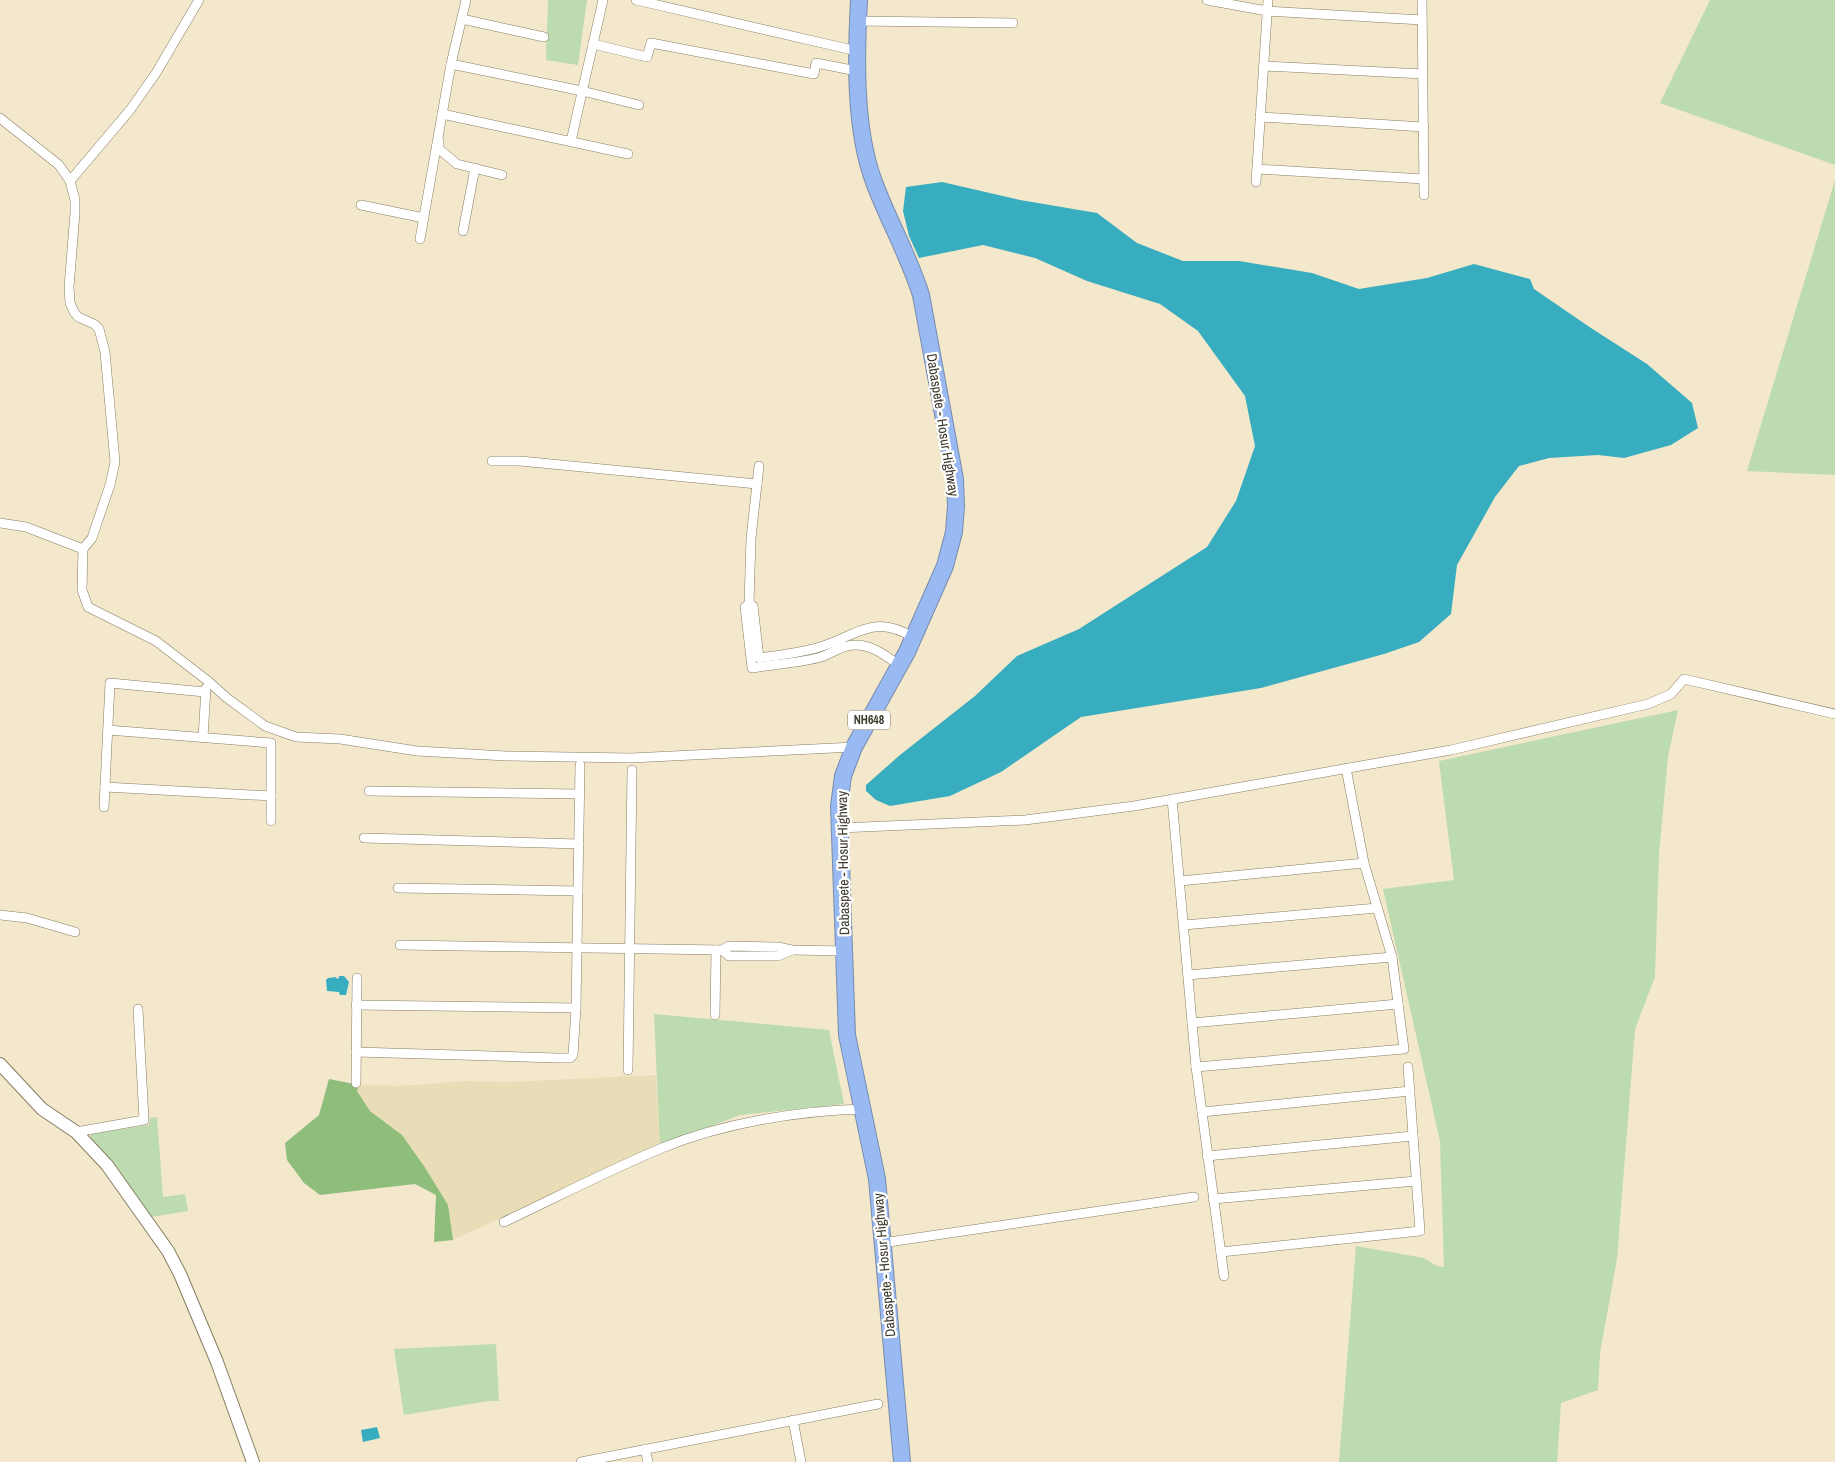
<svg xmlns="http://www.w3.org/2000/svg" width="1835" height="1462" font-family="'Archivo Narrow',sans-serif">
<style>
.built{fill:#e9ddb8}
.green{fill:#bcdbb0}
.forest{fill:#8ebd7c}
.water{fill:#38adbf}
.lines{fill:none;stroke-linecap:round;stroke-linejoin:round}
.street-casing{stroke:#867d62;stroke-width:10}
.secondary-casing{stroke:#867d62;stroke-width:14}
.highway-casing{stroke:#788cad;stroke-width:18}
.street{stroke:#fff;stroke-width:9}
.secondary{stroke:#fff;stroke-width:12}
.highway{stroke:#99b9f2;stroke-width:16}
.labels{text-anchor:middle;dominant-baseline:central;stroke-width:4.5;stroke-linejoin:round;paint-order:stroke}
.shield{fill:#fff;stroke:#76746b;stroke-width:1}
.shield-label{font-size:12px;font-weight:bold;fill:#3c382c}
.street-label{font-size:14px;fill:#3c382c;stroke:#fff}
</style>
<rect width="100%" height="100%" fill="#f3e8cb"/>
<polygon class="built" points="656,1075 660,1146 453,1240 448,1205 424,1166 402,1135 370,1111 357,1091 359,1085 401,1086 466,1081 508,1082"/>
<g class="green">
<polygon points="548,0 587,0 578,65 546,60"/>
<polygon points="1710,0 1835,0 1835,165 1660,103"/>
<polygon points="1835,180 1835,475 1747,471"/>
<polygon points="1678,710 1668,757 1659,854 1655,977 1635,1029 1617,1259 1600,1353 1598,1390 1561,1403 1557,1462 1339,1462 1356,1246 1424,1258 1437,1266 1444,1267 1440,1141 1383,889 1454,880 1439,761"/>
<polygon points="654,1014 829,1030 844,1104 740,1115 660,1146"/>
<polygon points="157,1117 163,1197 185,1194 188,1211 151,1217 113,1162 91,1138 91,1134 149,1125 150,1118"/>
<polygon points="496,1344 499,1401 488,1401 404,1415 394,1349"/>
</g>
<polygon class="forest" points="329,1079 359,1085 357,1091 370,1111 402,1135 424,1166 448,1205 453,1240 434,1242 436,1195 415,1184 320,1195 304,1183 287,1160 285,1143 319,1115"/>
<g class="water">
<polygon points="942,182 1020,200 1097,213 1137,243 1183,261 1239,261 1312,273 1359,289 1427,278 1474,264 1530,279 1534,289 1591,328 1647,364 1692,403 1698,428 1671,445 1624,458 1598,455 1549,458 1519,466 1495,497 1457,565 1451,614 1419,642 1384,654 1261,688 1081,717 1001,772 950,796 890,806 876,800 866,791 866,785 900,755 975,696 1017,656 1079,629 1207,547 1236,501 1255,446 1245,396 1198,331 1160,304 1087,281 1035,258 983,245 919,258 909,236 903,211 906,187"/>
<polygon points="339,976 344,976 349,982 346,995 340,995 339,992 327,991 326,980 328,978 336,977 337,979 339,978"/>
<polygon points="377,1427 380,1438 363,1442 361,1430"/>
</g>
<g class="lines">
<g class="street-casing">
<g id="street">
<polyline points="636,0 857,51"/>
<polyline points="1207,0 1267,11 1422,20"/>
<polyline points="1422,0 1424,195"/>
<polyline points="462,19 544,37"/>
<polyline points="858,21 1013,23"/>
<polyline points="593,44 647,57 651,43 814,74 816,63 857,71"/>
<polyline points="451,64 582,91 639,105"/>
<polyline points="1264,66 1423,74"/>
<polyline points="442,114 628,154"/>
<polyline points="1260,117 1424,127"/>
<polyline points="0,118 59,165 70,181 75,200 75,213 69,287 70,303 74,312 78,317 94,324 99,329 105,352 115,462 110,485 97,523 92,538 83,549"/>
<polyline points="439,141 439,149 457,164 502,175"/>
<polyline points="571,141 603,0"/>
<polyline points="1257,169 1424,179"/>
<polyline points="70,181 130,110 156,73 199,0"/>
<polyline points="1256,182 1268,0"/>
<polyline points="361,205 424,218"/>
<polyline points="463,231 475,168"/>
<polyline points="420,239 451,64 466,0"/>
<polyline points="492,461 520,461 757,484"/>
<path d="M759 466 751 538 749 604 745 607 752 668C773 664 801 663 821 657 830 654 838 648 847 646 867 641 884 654 900 666"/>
<polyline points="0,523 26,527 83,549 82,590 88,607 156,641 208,681 227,698 265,726 296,737 340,739 417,751 506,756 631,758 854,747"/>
<path d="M749 604 753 606 759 658C779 655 800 653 820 647 858 635 874 613 914 638"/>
<polyline points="108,730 271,743 271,821"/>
<polyline points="203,738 206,688"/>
<polyline points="105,787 271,796"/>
<polyline points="369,791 579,794"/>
<polyline points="1172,799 1196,1067 1224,1276"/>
<polyline points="104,807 110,683 205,692"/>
<polyline points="840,828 1025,820 1134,806 1451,750 1648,704 1671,694 1684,679 1835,714"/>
<polyline points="364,838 579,844"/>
<polyline points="1180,881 1364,863"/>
<polyline points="398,888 578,891"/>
<polyline points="0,915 27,918 75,932"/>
<polyline points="1184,925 1377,908"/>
<polyline points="400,945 722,950 729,946 778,947 792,950 844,951"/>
<polyline points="722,950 729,956 778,956 792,950"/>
<polyline points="1188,975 1392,957"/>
<polyline points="356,1005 576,1008"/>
<polyline points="715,1015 716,950"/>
<polyline points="1192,1023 1398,1004"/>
<polyline points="356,1052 557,1058 570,1058 573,1055 576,1008 580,765"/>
<polyline points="1196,1067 1404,1049 1392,957 1364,863 1346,768"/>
<polyline points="628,1070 632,770"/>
<polyline points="356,1083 357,978"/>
<polyline points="1202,1112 1410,1091"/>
<polyline points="76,1132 144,1120 138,1009"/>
<polyline points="1207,1156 1413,1136"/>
<polyline points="1213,1199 1416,1181"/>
<path d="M504 1222C557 1197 609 1170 662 1148 723 1123 797 1111 862 1109"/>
<polyline points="882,1243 1194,1197"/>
<polyline points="1221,1252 1420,1231 1408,1067"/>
<polyline points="793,1420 801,1462"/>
<polyline points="645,1449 648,1462"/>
<polyline points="581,1462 878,1404"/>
</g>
</g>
<g class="secondary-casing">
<polyline id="secondary" points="0,1064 42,1109 76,1132 107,1165 168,1251 180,1274 217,1362 253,1462"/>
</g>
<g class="highway-casing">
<path id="highway" d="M859 0C856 56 854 129 874 182 888 220 909 256 921 295L955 479 956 506 954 532 945 566 907 652 854 747 843 776 839 806 847 1035 877 1179 902 1462"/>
</g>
<use href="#street" class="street"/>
<use href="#secondary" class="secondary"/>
<use href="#highway" class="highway"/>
</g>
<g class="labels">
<rect class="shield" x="848" y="710.5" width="42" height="19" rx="4"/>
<g class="shield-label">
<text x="869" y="720">NH648</text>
</g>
<g class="street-label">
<text transform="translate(943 425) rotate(81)">Dabaspete - Hosur Highway</text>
<text transform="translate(843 863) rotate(-91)">Dabaspete - Hosur Highway</text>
<text transform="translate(884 1265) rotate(-95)">Dabaspete - Hosur Highway</text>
</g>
</g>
</svg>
